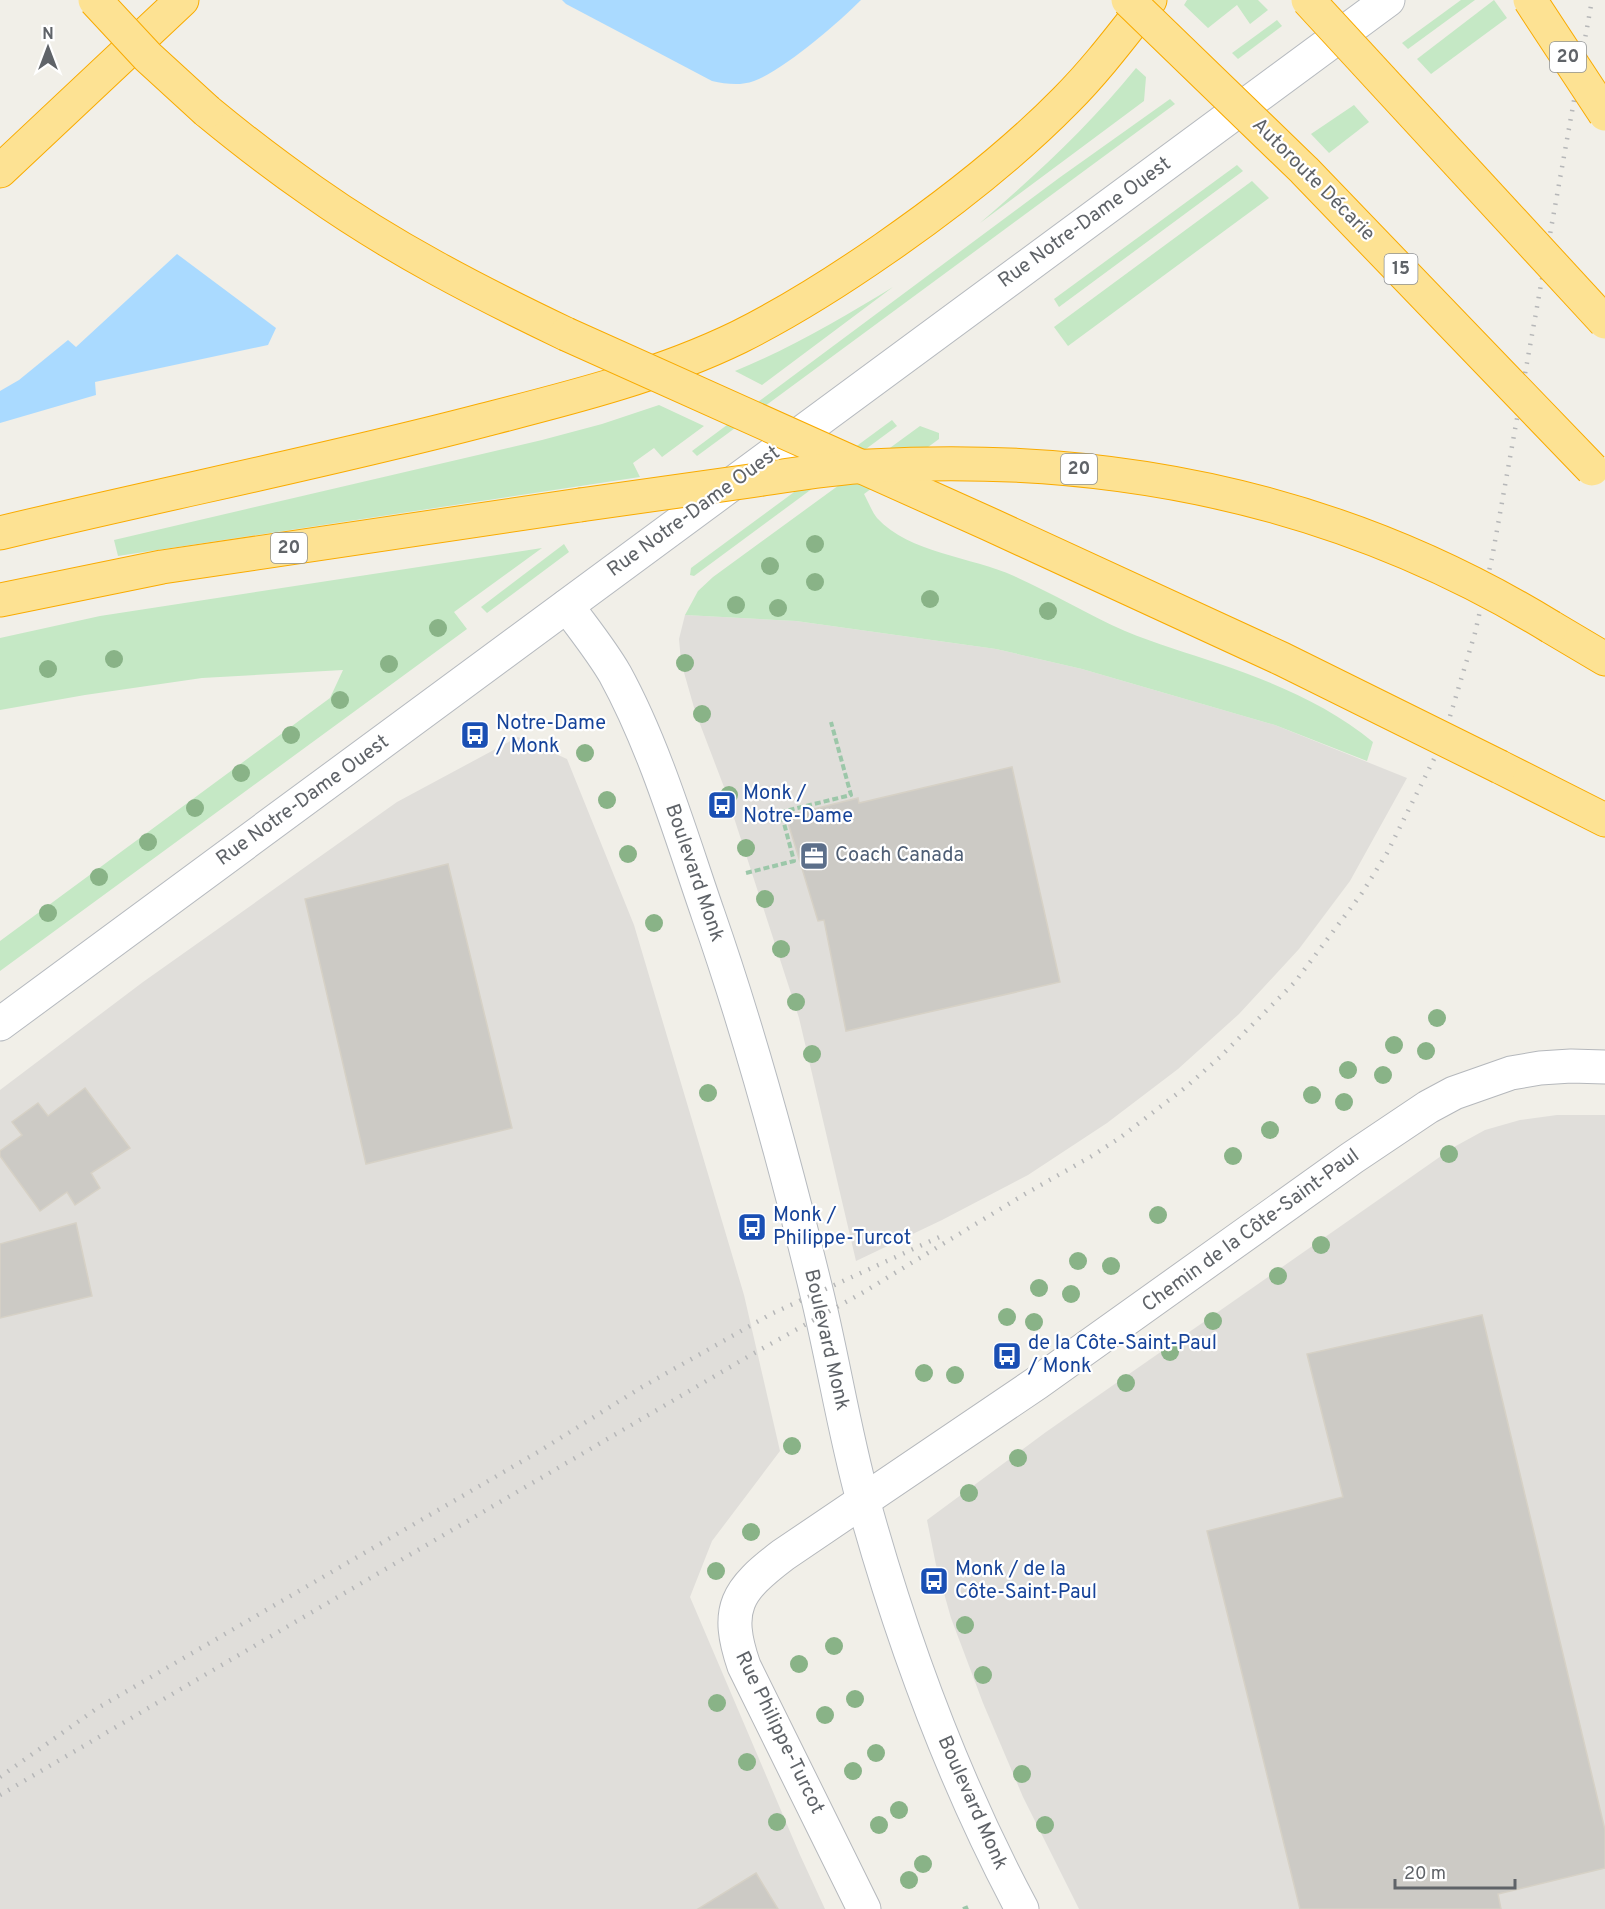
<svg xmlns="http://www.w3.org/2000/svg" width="1605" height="1909" font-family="Overpass,sans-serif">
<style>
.industrial{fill:#e0deda}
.green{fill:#c5e8c5}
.water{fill:#aadaff}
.building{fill:#cccac5;stroke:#d6d1c6;stroke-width:1.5}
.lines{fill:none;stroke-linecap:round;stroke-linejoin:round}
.street-casing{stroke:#b5b8bc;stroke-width:35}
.secondary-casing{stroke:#b6babf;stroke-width:35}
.highway-casing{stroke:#f9ab00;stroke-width:35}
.path{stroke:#9cc7a9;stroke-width:4;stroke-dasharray:6 3;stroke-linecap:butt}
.street{stroke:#fff;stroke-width:33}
.secondary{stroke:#fff;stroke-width:33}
.highway{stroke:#fde293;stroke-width:33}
.rail{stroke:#b6b7b8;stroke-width:4.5;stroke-dasharray:1.5 8;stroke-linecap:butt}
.highway-bridge-casing{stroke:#f9ab00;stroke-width:35;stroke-linecap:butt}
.highway-bridge{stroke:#fde293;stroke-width:33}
.tree{fill:#89b387}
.labels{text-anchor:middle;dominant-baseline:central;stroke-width:4.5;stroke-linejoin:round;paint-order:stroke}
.shield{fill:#fff;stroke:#8f9295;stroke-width:1.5}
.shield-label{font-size:18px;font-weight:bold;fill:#5f6368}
.street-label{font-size:20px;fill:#5f6368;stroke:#fff}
.transit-label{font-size:20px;fill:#164399;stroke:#fff;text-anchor:start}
.service-label{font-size:20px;fill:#4e5e75;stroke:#fff;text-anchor:start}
</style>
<rect width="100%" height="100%" fill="#f1efe8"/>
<g class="industrial">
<polygon points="685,615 796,621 996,649 1082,669 1275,725 1407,778 1350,881 1299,949 1239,1014 1178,1069 1107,1123 1028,1175 942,1220 856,1261 799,1018 724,787 695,711 681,662 679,639"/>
<polygon points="518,737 567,759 634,925 744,1295 780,1451 712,1541 690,1597 800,1855 825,1909 0,1909 0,1090 143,982 397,802"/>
<polygon points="1557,1115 1605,1115 1605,1909 1079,1909 1023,1797 983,1703 951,1618 936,1565 927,1520 1046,1432 1454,1147 1485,1130 1520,1120"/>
</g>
<g class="green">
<polygon points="1187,0 1258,0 1268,10 1250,24 1237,5 1208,28 1184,5"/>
<polygon points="1461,0 1475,0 1408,49 1402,43"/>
<polygon points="1494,0 1507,18 1431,74 1417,59"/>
<polygon points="1277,20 1282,26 1238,59 1232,53"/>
<path d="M1136 68 1146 77 1144 101 980 223C1035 176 1090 125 1136 68Z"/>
<polygon points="1170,99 1175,104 697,456 692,451 1059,178"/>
<polygon points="1354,105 1369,122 1329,153 1311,134"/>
<polygon points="1237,165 1243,171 1059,307 1054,299"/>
<polygon points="1252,181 1269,198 1068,346 1054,327"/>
<path d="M893 287 762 385 735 371C791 348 842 318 893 287Z"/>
<polygon points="659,405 704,426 662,457 654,448 633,463 640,477 118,556 114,540 542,440 602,424"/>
<polygon points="892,420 897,426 694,576 690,575 691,568"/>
<path d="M920 426 939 433V439L864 494C868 501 872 512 877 518 909 553 972 557 1014 576 1052 593 1087 614 1125 631 1156 644 1188 653 1220 664 1273 682 1330 706 1373 742L1367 761 1275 725 1082 669 996 649 796 621 685 615 698 591 713 577Z"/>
<polygon points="564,544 569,552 487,613 481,607"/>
<polygon points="542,548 454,612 467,629 0,971 0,941 330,698 343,670 202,678 85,695 0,710 0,638 100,616"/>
</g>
<g class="water">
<path d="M562 0H861C837 24 785 69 754 81 740 86 726 84 712 81L566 4Z"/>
<polygon points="177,254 276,328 268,345 95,382 96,395 0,423 0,391 19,380 68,340 76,347"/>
</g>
<g class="building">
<polygon points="1012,767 1060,982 846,1031 824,920 818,921 786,816 858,798 859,803"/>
<polygon points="448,864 512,1128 366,1164 305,899"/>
<polygon points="85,1088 130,1148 91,1173 100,1188 75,1205 67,1192 40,1211 0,1156 0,1151 22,1135 12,1122 38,1103 48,1116"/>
<polygon points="76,1223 92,1296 0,1318 0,1244"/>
<polygon points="1482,1315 1605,1830 1605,1868 1498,1894 1501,1909 1300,1909 1207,1531 1343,1497 1307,1354"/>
<polygon points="756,1873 778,1909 698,1909"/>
</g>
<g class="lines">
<g class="street-casing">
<path id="street" d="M864 1909 744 1666C724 1608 737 1590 783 1555L1037 1383 1352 1158 1428 1107 1454 1093 1511 1073 1540 1068 1571 1066 1605 1067"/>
</g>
<g class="secondary-casing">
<g id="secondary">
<path d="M567 606C583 628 601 650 615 674 655 747 681 836 708 914 751 1037 785 1163 816 1290 833 1359 844 1431 863 1500 902 1641 953 1780 1022 1909"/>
<polyline points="0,1024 1388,0"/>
</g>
</g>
<g class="highway-casing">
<g id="highway">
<path d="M207 111C241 139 276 166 312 191 391 247 478 292 566 334"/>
<polyline points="0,171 182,0"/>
<path d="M0 533C161 494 324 462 484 420 570 398 659 376 739 337 789 312 838 281 884 249 949 204 1011 156 1066 100 1097 69 1123 34 1150 0"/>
<polyline points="0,600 162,567 580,505"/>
<polyline points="1551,627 1605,659"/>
<polyline points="1500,767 1605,820"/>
</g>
</g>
<g class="path">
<polyline points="746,873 794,861 781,812 851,795 831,722"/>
<polyline points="963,1909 968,1907"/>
</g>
<use href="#street" class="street"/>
<use href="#secondary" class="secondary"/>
<use href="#highway" class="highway"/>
<g class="rail">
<polyline points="0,1777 96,1709 538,1452 642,1387 771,1314 946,1234"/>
<polyline points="0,1795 749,1356 862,1293 1025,1194 1092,1156 1121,1137 1186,1087 1220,1057 1295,982 1362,893 1387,853 1442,743 1475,633 1492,558 1592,0"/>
</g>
<g class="highway-bridge-casing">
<g id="highway-bridge">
<polyline points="95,0 148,57 207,111"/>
<polyline points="1128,0 1304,170 1592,469"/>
<polyline points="1308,0 1605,322"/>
<polyline points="1530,0 1605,114"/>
<polyline points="566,334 989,524 1282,659 1500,767"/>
<path d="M580 505C637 497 693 489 750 481 790 475 830 468 870 466 1113 452 1342 499 1551 627"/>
</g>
</g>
<use href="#highway-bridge" class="highway-bridge"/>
</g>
<g class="tree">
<circle cx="815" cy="544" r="9"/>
<circle cx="770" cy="566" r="9"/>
<circle cx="815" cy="582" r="9"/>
<circle cx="930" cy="599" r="9"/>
<circle cx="736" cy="605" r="9"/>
<circle cx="778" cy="608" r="9"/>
<circle cx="1048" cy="611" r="9"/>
<circle cx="438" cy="628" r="9"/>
<circle cx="114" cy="659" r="9"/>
<circle cx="685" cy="663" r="9"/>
<circle cx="389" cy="664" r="9"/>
<circle cx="48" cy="669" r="9"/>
<circle cx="340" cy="700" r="9"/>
<circle cx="702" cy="714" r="9"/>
<circle cx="291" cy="735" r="9"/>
<circle cx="585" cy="753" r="9"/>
<circle cx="241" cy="773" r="9"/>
<circle cx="729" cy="795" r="9"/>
<circle cx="607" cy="800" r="9"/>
<circle cx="195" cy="808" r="9"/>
<circle cx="148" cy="842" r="9"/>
<circle cx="746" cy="848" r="9"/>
<circle cx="628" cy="854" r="9"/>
<circle cx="99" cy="877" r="9"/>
<circle cx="765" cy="899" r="9"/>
<circle cx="48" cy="913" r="9"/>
<circle cx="654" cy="923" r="9"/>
<circle cx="781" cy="949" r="9"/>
<circle cx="796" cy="1002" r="9"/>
<circle cx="1437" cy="1018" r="9"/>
<circle cx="1394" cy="1045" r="9"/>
<circle cx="1426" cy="1051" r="9"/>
<circle cx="812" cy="1054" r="9"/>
<circle cx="1348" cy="1070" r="9"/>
<circle cx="1383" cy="1075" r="9"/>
<circle cx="708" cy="1093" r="9"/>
<circle cx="1312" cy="1095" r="9"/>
<circle cx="1344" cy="1102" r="9"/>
<circle cx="1270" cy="1130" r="9"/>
<circle cx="1449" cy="1154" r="9"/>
<circle cx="1233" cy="1156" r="9"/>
<circle cx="1158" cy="1215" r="9"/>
<circle cx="1321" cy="1245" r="9"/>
<circle cx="1078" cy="1261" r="9"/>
<circle cx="1111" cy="1266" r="9"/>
<circle cx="1278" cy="1276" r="9"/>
<circle cx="1039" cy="1288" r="9"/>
<circle cx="1071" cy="1294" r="9"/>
<circle cx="1007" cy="1317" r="9"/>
<circle cx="1213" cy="1321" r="9"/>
<circle cx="1034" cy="1322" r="9"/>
<circle cx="1170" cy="1352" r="9"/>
<circle cx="924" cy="1373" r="9"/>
<circle cx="955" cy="1375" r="9"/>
<circle cx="1126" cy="1383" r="9"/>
<circle cx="792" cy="1446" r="9"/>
<circle cx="1018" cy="1458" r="9"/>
<circle cx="969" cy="1493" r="9"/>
<circle cx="751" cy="1532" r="9"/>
<circle cx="716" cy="1571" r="9"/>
<circle cx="965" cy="1625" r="9"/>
<circle cx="834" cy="1646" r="9"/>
<circle cx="799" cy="1664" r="9"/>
<circle cx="983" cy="1675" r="9"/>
<circle cx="855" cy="1699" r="9"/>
<circle cx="717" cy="1703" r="9"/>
<circle cx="825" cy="1715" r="9"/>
<circle cx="876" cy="1753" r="9"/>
<circle cx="747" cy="1762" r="9"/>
<circle cx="853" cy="1771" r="9"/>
<circle cx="1022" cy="1774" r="9"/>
<circle cx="899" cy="1810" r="9"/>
<circle cx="777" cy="1822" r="9"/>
<circle cx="879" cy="1825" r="9"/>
<circle cx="1045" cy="1825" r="9"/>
<circle cx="923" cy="1864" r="9"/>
<circle cx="909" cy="1880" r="9"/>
</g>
<defs>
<g id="bus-square" transform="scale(1.5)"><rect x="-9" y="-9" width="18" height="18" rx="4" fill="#1a4fb4" stroke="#fff"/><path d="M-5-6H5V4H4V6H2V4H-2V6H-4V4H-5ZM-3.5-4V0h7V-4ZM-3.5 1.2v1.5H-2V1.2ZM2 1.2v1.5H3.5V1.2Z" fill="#fff"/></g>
<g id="office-square" transform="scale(1.5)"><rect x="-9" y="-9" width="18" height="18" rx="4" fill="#5c6f8a" stroke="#fff"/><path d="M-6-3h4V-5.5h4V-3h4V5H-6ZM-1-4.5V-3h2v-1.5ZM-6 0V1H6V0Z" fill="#fff"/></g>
</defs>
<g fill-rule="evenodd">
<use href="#bus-square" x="475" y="735"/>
<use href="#bus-square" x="722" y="805"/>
<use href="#office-square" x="814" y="856"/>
<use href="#bus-square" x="752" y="1227"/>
<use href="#bus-square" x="1007" y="1356"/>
<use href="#bus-square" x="934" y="1581"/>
</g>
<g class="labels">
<g class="shield">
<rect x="1550" y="42" width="36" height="30" rx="4.5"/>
<rect x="1384.5" y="254" width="33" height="30" rx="4.5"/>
<rect x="1061" y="454" width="36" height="30" rx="4.5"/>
<rect x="271" y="533" width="36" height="30" rx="4.5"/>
</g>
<g class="shield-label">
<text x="1568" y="57">20</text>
<text x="1401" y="269">15</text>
<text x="1079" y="469">20</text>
<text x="289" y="548">20</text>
</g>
<g class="street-label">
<text transform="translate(1313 180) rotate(45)">Autoroute Décarie</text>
<text transform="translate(1085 223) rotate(-36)">Rue Notre-Dame Ouest</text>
<text transform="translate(694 512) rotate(-36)">Rue Notre-Dame Ouest</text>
<text transform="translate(303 801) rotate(-36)">Rue Notre-Dame Ouest</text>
<text transform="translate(694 873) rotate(71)">Boulevard Monk</text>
<text transform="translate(1251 1231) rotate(-36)">Chemin de la Côte-Saint-Paul</text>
<text transform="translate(826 1340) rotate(77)">Boulevard Monk</text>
<text transform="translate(779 1733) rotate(64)">Rue Philippe-Turcot</text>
<text transform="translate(972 1803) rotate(66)">Boulevard Monk</text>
</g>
<g class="transit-label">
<text x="496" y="724">Notre-Dame<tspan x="496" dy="23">/ Monk</tspan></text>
<text x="743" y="794">Monk /<tspan x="743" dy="23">Notre-Dame</tspan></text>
<text x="773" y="1216">Monk /<tspan x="773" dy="23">Philippe-Turcot</tspan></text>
<text x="1028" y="1344">de la Côte-Saint-Paul<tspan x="1028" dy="23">/ Monk</tspan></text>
<text x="955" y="1570">Monk / de la<tspan x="955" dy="23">Côte-Saint-Paul</tspan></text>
</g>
<g class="service-label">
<text x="835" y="856">Coach Canada</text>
</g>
</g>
<g transform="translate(48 48)" stroke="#ffffff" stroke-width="4.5" paint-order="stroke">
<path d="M0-4.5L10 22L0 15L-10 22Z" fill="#5f6368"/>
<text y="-9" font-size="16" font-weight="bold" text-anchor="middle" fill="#5f6368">N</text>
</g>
<path d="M1395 1879v9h120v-9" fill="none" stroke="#5f6368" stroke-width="3"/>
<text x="1404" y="1879" font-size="18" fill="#5f6368" stroke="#ffffff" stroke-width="4.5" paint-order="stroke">20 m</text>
</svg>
